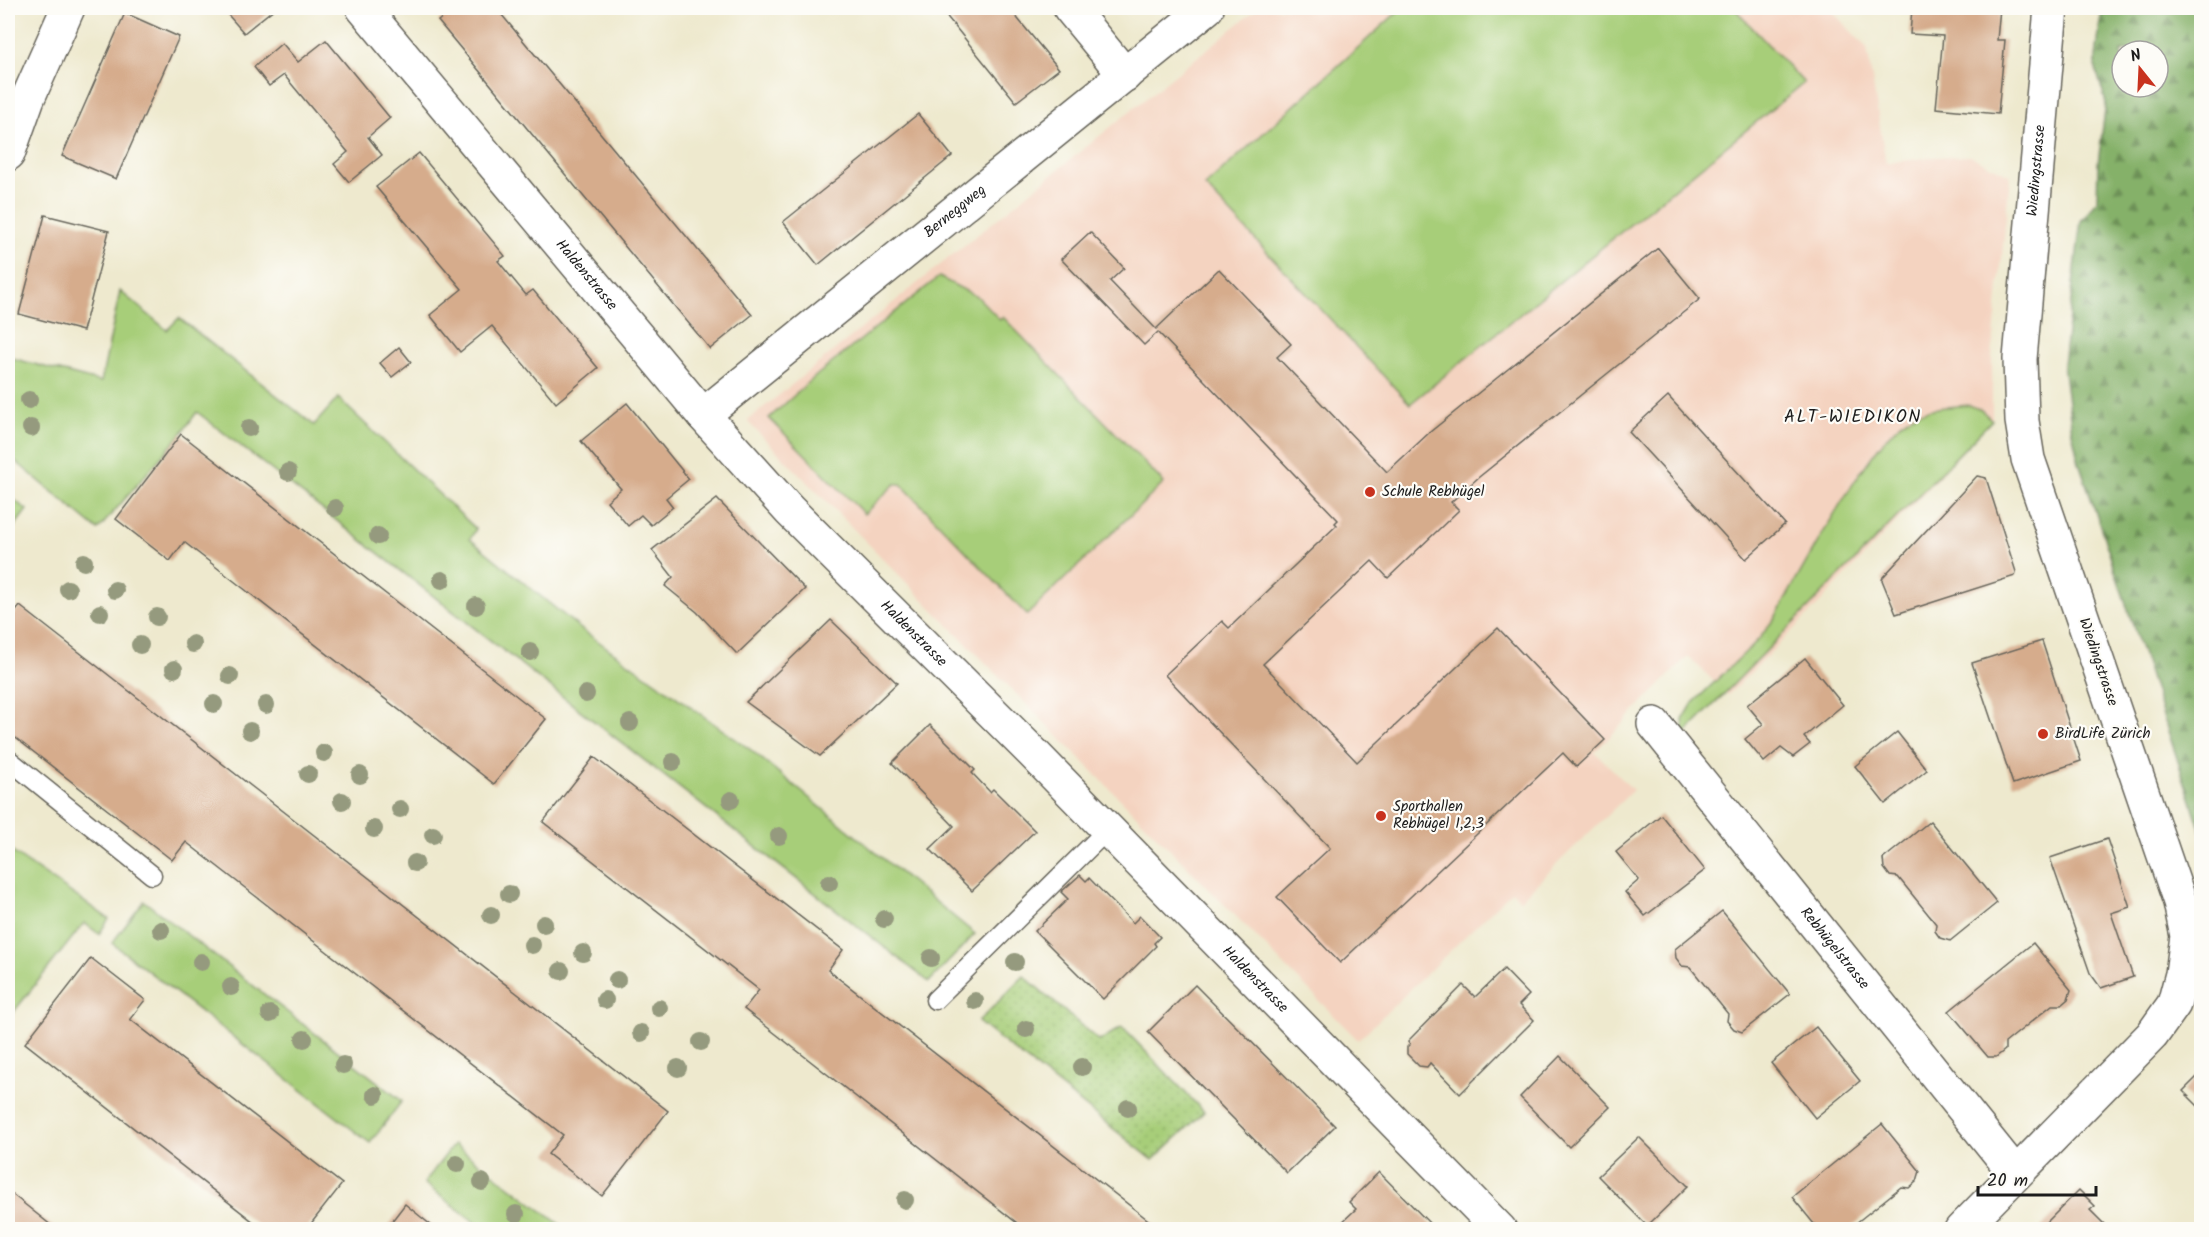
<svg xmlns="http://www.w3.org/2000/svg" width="2209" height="1237" font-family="Kalam,sans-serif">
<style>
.built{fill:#f4d3c0}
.green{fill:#a7ce79;stroke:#62754a;stroke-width:1.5}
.forest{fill:url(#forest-firs);stroke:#506642;stroke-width:1.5;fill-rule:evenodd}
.park{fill:url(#park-dots);stroke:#62754a;stroke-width:1.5}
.building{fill:#d6ac8c}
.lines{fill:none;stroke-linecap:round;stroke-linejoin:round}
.service-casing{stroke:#66645a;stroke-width:21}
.minor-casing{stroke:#66645a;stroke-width:36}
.service{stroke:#fff;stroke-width:18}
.minor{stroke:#fff;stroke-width:33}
.tree{fill:#959a7e}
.poi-dot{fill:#c8321e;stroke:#fdfcf7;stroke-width:2}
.labels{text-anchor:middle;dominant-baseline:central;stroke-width:4.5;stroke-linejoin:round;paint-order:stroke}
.street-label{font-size:15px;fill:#1c1c1c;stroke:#fdfcf7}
.poi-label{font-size:15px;fill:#1c1c1c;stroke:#fdfcf7;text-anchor:start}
.quarter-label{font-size:18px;letter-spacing:1.5px;fill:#1c1c1c;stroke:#fdfcf7}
</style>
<defs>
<pattern id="forest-firs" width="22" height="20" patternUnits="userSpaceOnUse" patternTransform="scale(1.5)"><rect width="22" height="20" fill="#85b169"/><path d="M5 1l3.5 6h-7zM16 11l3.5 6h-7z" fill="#6c8f56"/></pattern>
<pattern id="park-dots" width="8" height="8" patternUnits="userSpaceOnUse" patternTransform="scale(1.5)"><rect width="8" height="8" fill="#a7ce79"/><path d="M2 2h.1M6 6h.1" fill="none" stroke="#8fb068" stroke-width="1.8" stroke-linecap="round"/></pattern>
</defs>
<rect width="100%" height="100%" fill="#fdfcf7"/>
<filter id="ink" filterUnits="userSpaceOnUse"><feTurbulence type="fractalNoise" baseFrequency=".0167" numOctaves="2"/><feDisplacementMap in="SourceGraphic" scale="12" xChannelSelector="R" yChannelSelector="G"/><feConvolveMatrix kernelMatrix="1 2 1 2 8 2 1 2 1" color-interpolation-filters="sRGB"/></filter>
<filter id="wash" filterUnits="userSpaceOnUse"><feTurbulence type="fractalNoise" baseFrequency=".008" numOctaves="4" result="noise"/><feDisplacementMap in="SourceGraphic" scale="24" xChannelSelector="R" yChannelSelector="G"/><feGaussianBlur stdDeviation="1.35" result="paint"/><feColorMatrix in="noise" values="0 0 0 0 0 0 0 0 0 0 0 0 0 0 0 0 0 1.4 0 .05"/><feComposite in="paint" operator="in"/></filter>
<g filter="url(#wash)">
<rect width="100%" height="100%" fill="#eee9ce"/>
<polygon class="built" points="1258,8 1829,8 1867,48 1886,163 1934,157 1970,156 2010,175 1992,357 1992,420 1819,604 1728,695 1688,656 1595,752 1633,790 1520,900 1512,891 1358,1040 747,421"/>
<g class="green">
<polygon points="1402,8 1734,8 1804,83 1410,404 1205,186"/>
<polygon points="939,277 978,297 1000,320 1003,317 1164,483 1027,615 901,484 895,484 864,514 769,418 817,375"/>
<polygon points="120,291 167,330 179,318 314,425 338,398 476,529 470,539 581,629 751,750 975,934 929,982 197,412 181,434 98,530 8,455 8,357 101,382"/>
<path d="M1969 405 1981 410 1992 420 1684 735 1683 720 1693 703 1759 639 1776 616C1801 573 1872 436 1911 416 1928 407 1950 407 1969 405Z"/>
<polygon points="8,495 27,510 8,535"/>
<polygon points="8,849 109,919 99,934 84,923 8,1019"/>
<polygon points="144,901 402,1101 370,1143 112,943"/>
<polygon points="454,1144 566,1229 484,1229 424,1183"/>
</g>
<path class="forest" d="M2102 8H2201L2202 488 2197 490 2202 504 2201 831 2079 462 2072 432 2063 364 2081 221 2097 201 2098 163 2106 103 2095 66ZM2122 51H2158V87H2122Z"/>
<polygon class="park" points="1024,976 1099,1041 1122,1027 1204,1112 1153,1160 978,1022"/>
<g id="blocks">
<g class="building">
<polygon points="222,8 275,8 244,33"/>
<polygon points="454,8 496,8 752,315 710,349 438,21"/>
<polygon points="940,8 1009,8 1059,69 1016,102"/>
<polygon points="1912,8 2000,8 1997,40 2005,40 1998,114 1936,108 1943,36 1910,34"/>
<polygon points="125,13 179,37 116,179 62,156"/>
<polygon points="326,40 390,118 368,137 382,155 349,182 334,164 348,152 284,75 269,86 254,67 282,43 298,62"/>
<polygon points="918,114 952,156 818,265 783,222"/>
<polygon points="419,153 505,256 498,261 526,295 533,290 598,368 556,403 492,326 460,352 430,315 462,289 376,187"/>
<polygon points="45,215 109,231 83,331 19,314"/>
<polygon points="1090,232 1124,268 1110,281 1156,329 1219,269 1291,344 1277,357 1387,472 1430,432 1658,248 1700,299 1479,477 1451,502 1459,510 1388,578 1372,561 1263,664 1357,762 1498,628 1605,740 1576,767 1563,753 1340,963 1277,897 1330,848 1165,675 1222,621 1229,628 1337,525 1335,523 1338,520 1158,332 1144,345 1061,259"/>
<polygon points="399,347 411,362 392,377 380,363"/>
<polygon points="1668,396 1785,524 1746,559 1629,432"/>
<polygon points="627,403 689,479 666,498 673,507 651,525 641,515 628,526 607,501 621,489 581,441"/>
<polygon points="181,434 546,719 494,784 184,542 170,561 116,519"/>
<polygon points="1977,476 1986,478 2016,572 2015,576 1896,614 1882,580 1883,577"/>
<polygon points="717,499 805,589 737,654 697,612 665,586 673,577 652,550"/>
<polygon points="20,606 668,1111 602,1196 548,1154 563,1135 186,842 172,860 8,732 8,621"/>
<polygon points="831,620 897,683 820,756 746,702"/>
<polygon points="2042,641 2081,761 2013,784 1972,663"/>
<polygon points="1805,658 1843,705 1804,737 1810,744 1793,757 1781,748 1764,762 1745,739 1763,724 1747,705"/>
<polygon points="930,725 975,770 972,773 990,792 993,789 1035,831 972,891 930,849 954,826 892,763"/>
<polygon points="1897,732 1927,770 1885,804 1855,766"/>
<polygon points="594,757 843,950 828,970 1161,1230 1026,1230 744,1009 759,990 543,822"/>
<polygon points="1661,815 1705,870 1645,916 1625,892 1639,880 1616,852"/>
<polygon points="1930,821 1997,903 1950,941 1940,938 1935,931 1936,924 1898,877 1890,876 1884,868 1883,859"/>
<polygon points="2107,839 2130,907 2111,913 2133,977 2101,988 2090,973 2050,858"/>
<polygon points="1080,875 1086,881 1089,878 1133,923 1140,916 1160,937 1154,943 1156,946 1103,999 1035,931 1068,899 1061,892"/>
<polygon points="1722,911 1790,994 1742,1032 1734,1029 1727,1021 1728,1014 1720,1004 1690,967 1682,966 1676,958 1675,949"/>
<polygon points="2033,943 2071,990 2068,999 2061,1005 2052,1005 2005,1043 2005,1050 1996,1057 1988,1057 1949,1011"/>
<polygon points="91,958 145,1000 130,1019 342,1184 306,1230 264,1230 25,1043"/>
<polygon points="1504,969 1529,995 1519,1005 1534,1020 1460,1094 1430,1063 1427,1067 1419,1066 1407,1054 1407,1047 1410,1044 1408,1041 1463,985 1475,997"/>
<polygon points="1195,985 1335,1126 1287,1173 1148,1032"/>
<polygon points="1816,1027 1860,1081 1815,1118 1771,1063"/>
<polygon points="1560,1056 1610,1107 1569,1147 1520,1097"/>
<polygon points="2202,1072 2202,1110 2183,1091"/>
<polygon points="1882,1124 1920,1171 1917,1181 1909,1188 1901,1187 1851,1227 1851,1230 1819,1230 1792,1197"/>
<polygon points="1639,1137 1688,1186 1647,1226 1598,1176"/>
<polygon points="1379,1172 1436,1230 1342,1230 1338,1226 1356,1209 1349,1202"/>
<polygon points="2079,1190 2095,1206 2090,1210 2110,1230 2039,1230"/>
<polygon points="8,1191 57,1230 8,1230"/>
<polygon points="405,1204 437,1230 385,1230"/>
</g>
</g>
</g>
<g filter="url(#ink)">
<use href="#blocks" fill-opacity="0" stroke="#66645a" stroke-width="1.5"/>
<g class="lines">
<g class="service-casing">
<g id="service">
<polyline points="8,759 152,875"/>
<polyline points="935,1000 1107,830"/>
</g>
</g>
<g class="minor-casing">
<g id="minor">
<path id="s1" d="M363 8 703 415 789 510 1032 752 1500 1230"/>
<polyline points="1070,8 1125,75"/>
<polyline points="8,154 28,98 68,8"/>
<path id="s2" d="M703 415 1207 8"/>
<path id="s3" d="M1654 724 2015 1173"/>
<path id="s4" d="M1961 1230 2152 1035 2174 1004 2182 974 2187 936 2180 902 2028 459 2022 421 2020 359 2051 8"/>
</g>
</g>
<use href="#service" class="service"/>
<use href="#minor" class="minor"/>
</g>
<g class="tree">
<circle cx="29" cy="400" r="9"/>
<circle cx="31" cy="428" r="9"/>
<circle cx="249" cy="428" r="9"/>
<circle cx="288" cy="472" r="9"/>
<circle cx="335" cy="508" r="9"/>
<circle cx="378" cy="536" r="9"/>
<circle cx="84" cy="562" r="9"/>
<circle cx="442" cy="580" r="9"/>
<circle cx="68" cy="589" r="9"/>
<circle cx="115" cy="590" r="9"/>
<circle cx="476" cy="606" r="9"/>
<circle cx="100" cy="613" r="9"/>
<circle cx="157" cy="617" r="9"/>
<circle cx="193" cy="644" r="9"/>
<circle cx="140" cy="645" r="9"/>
<circle cx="530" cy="652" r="9"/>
<circle cx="174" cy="669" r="9"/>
<circle cx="230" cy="676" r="9"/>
<circle cx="586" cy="694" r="9"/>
<circle cx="214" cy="704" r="9"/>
<circle cx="266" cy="705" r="9"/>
<circle cx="630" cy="723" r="9"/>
<circle cx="250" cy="731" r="9"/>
<circle cx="324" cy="753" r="9"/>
<circle cx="673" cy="762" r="9"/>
<circle cx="308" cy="774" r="9"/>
<circle cx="360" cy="775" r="9"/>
<circle cx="731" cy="800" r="9"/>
<circle cx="342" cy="801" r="9"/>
<circle cx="400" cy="809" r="9"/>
<circle cx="374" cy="829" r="9"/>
<circle cx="433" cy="835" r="9"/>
<circle cx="779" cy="836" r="9"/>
<circle cx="415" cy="863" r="9"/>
<circle cx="829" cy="883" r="9"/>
<circle cx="509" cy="894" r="9"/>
<circle cx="491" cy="915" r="9"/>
<circle cx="884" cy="919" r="9"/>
<circle cx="544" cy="924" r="9"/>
<circle cx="161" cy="930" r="9"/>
<circle cx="532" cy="945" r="9"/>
<circle cx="583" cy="953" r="9"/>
<circle cx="931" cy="958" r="9"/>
<circle cx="201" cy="962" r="9"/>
<circle cx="1015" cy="962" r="9"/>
<circle cx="561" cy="971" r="9"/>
<circle cx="617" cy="980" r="9"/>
<circle cx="231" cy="987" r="9"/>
<circle cx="605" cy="1000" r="9"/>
<circle cx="975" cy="1001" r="9"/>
<circle cx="659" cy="1008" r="9"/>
<circle cx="270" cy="1014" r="9"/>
<circle cx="1026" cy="1029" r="9"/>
<circle cx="641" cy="1033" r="9"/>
<circle cx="304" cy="1039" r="9"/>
<circle cx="701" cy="1042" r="9"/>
<circle cx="343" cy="1065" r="9"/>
<circle cx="1082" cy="1067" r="9"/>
<circle cx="678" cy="1068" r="9"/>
<circle cx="375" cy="1095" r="9"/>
<circle cx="1128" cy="1108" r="9"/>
<circle cx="457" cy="1164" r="9"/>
<circle cx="482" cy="1182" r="9"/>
<circle cx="905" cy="1200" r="9"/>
<circle cx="516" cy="1214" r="9"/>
</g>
</g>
<g class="poi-dot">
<circle cx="1370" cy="492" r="6"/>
<circle cx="2043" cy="734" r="6"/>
<circle cx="1381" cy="816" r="6"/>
</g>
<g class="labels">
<g class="street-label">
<text stroke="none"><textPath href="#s4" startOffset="1173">Wiedingstrasse</textPath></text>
<text stroke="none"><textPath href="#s2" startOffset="324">Berneggweg</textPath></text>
<text stroke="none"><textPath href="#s1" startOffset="348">Haldenstrasse</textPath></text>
<text stroke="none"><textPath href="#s1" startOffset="834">Haldenstrasse</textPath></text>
<text transform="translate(2098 662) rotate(71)">Wiedingstrasse</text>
<text stroke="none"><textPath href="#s3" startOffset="288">Rebhügelstrasse</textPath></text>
<text stroke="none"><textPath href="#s1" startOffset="1320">Haldenstrasse</textPath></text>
</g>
<g class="poi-label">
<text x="1382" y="492">Schule Rebhügel</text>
<text x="2055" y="734">BirdLife Zürich</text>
<text x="1393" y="807">Sporthallen<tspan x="1393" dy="17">Rebhügel 1,2,3</tspan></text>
</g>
<g class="quarter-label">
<text x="1853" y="417">ALT-WIEDIKON</text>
</g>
</g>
<rect width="2209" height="1237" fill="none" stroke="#fdfcf7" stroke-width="30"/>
<g transform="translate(2140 69) rotate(342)"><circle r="28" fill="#fdfcf7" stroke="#a3a29f" stroke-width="1.5"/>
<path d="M0-4.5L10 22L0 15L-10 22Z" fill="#c8321e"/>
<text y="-9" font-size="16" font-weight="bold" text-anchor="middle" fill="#1c1c1c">N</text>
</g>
<path d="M1978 1186v9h118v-9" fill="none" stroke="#1c1c1c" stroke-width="3"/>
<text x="1987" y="1186" font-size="18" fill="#1c1c1c" stroke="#fdfcf7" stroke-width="4.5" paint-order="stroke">20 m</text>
</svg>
